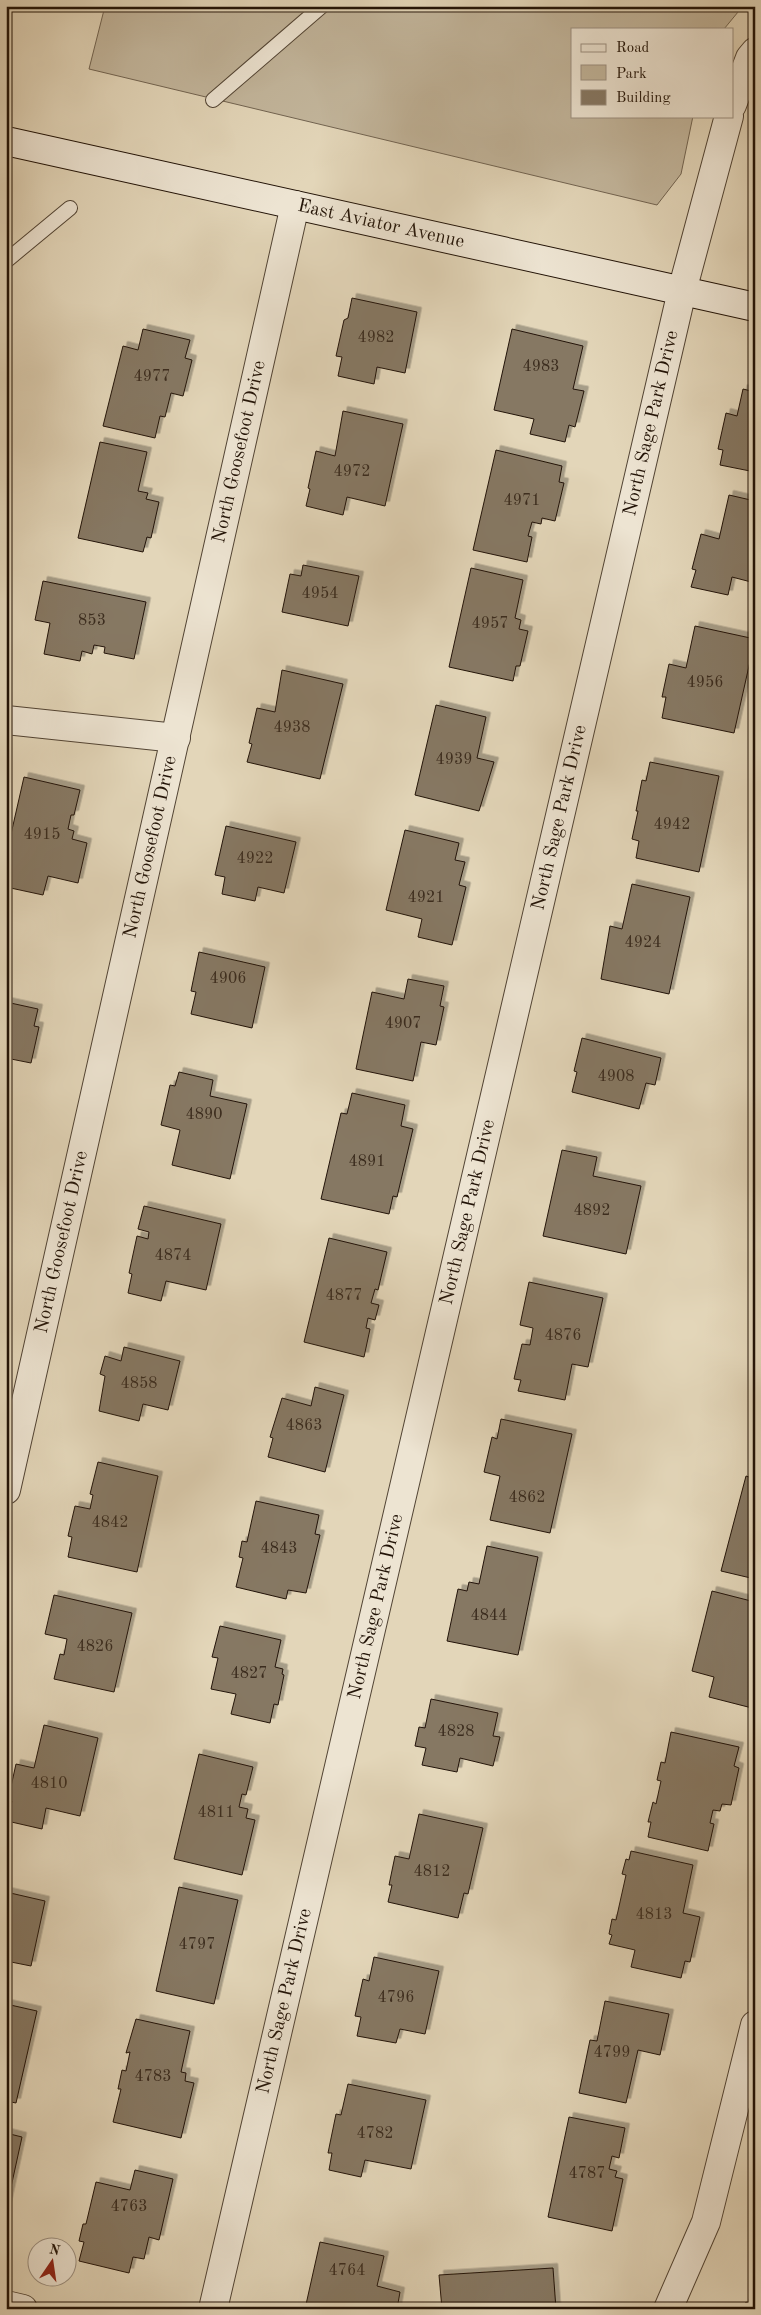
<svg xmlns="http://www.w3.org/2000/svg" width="761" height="2315" font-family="'Old Standard TT',serif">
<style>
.green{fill:#c2b59b;stroke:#726451}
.building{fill:#867864;stroke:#221307;filter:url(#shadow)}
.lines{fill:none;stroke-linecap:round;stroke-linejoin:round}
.lane-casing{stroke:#524434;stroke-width:16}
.street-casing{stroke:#524434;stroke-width:30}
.secondary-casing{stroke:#221307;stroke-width:30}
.lane{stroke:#ede4d2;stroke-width:14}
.street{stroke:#ede4d2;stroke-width:28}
.secondary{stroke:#ede4d2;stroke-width:28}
.labels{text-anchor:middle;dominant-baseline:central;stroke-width:4;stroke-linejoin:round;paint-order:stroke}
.number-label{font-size:16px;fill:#3b2c1e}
.street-label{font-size:19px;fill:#221307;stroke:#ede4d2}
</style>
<defs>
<filter id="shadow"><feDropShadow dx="4.5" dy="-4.5" stdDeviation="0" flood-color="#0004"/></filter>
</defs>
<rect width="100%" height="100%" fill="#e3d6b9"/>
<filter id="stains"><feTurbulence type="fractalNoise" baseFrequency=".004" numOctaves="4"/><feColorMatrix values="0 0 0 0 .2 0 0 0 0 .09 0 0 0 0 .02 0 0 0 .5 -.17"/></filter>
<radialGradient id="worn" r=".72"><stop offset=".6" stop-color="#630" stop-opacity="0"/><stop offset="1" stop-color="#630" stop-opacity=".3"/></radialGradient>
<polygon class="green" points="105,6 743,6 724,29 572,29 572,116 693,116 681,174 657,205 89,69"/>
<g class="building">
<polygon points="352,298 417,312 405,373 377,367 374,384 338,376 342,357 336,356 344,320 348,318"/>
<polygon points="143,329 190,340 185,358 192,360 183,396 171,393 165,417 160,416 155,438 103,426 123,346 138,350"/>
<polygon points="512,329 583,346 573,389 584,391 575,427 569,425 565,442 530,434 534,419 494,410"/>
<polygon points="743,389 755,392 755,472 720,465 723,450 718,449 726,413 737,416"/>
<polygon points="343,411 403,424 385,506 347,497 343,515 306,506 310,489 308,488 316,451 335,456"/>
<polygon points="100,442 147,452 138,491 148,493 146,499 159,502 151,538 147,537 143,552 78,538"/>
<polygon points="496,450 562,466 559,482 564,483 555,521 542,518 541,524 532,522 528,536 532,537 527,562 473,550"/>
<polygon points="729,495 755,501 755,583 732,577 728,595 691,587 696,570 692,569 701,534 719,539"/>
<polygon points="303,565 359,576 348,626 282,612 290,574 301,576"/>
<polygon points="471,568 523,580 515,618 521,620 519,629 528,631 520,666 516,666 513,681 449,667"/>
<polygon points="43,581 146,602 134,659 104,653 105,647 94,645 92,654 82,651 80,661 44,654 50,623 35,620"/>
<polygon points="695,626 755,639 734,733 662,718 666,697 662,697 669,664 686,668"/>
<polygon points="282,670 343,684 320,779 247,762 252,744 249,743 257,708 275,712"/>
<polygon points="436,705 486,717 477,758 494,762 479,811 415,795"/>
<polygon points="650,762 719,776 699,872 636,858 639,841 632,839 638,811 636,811 642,780 646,781"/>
<polygon points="24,777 80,790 74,815 71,815 68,829 74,831 72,839 87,843 78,883 48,876 43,895 6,887 6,856"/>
<polygon points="226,826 296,842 284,893 258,887 255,901 222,894 225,877 215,875"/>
<polygon points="405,830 459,843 455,860 465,862 459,885 466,887 452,945 418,937 422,919 386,910"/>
<polygon points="632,884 690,897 669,994 601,979 610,926 622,929"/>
<polygon points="199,952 265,967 252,1028 191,1014 196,992 191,991"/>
<polygon points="408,979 444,986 440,1006 444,1007 436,1045 421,1042 413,1081 356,1069 372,992 404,999"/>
<polygon points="6,1002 38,1009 34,1026 39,1027 31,1063 6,1058"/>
<polygon points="582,1038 661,1058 655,1085 646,1083 639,1109 572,1092 577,1072 574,1071"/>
<polygon points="179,1072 213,1080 210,1096 247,1104 230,1179 172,1165 180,1130 161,1125 170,1085 175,1086"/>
<polygon points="352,1093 405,1105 401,1126 413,1129 397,1197 393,1196 389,1214 321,1199 341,1113 347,1114"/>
<polygon points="562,1150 597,1157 593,1176 641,1186 626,1254 543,1236"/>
<polygon points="144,1206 221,1224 206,1290 166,1281 161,1301 128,1293 132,1274 129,1273 137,1236 148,1239 149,1232 138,1229"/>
<polygon points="329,1238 387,1252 378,1290 375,1289 371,1303 379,1305 375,1320 368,1318 366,1328 370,1329 364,1357 304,1342"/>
<polygon points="529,1282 603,1298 588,1367 572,1364 565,1400 518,1391 521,1380 514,1379 522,1344 530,1345 533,1328 520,1325"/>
<polygon points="124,1347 180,1361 168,1410 143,1404 139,1421 99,1411 105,1376 100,1374 105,1356 121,1361"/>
<polygon points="315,1387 344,1395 325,1472 268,1457 273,1438 270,1437 282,1398 311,1406"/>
<polygon points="501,1419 572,1434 550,1533 490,1520 500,1476 484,1472 492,1437 497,1439"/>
<polygon points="98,1462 158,1476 137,1572 68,1557 72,1537 68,1536 75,1506 90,1509 93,1495 90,1494"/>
<polygon points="746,1476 755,1479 755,1579 721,1571"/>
<polygon points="256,1501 319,1515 315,1534 320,1535 306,1593 288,1590 286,1599 236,1587 243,1558 239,1557 242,1541 247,1542"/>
<polygon points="487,1546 538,1557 518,1655 447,1641 458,1589 467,1591 469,1582 479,1584"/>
<polygon points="712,1591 755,1602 753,1649 755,1698 752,1708 709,1697 714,1677 692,1671"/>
<polygon points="54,1595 132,1613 114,1692 54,1679 60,1654 64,1655 67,1639 45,1634"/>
<polygon points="220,1626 281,1640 275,1667 283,1669 282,1674 284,1675 278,1705 274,1704 270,1723 231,1714 236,1694 211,1689 218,1658 212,1657"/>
<polygon points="431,1699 498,1713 493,1736 500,1737 493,1766 460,1758 457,1772 422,1765 426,1748 415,1746 419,1727 425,1728"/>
<polygon points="44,1725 98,1738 80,1816 46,1808 42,1829 7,1821 12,1801 8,1800 16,1764 34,1768"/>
<polygon points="671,1732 739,1747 734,1766 739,1768 731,1805 722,1804 720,1811 713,1810 710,1823 714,1824 708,1851 648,1837 651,1822 648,1822 653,1802 656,1804 661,1781 657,1780 661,1762 665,1763"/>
<polygon points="199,1754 253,1767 246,1795 242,1794 239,1807 248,1809 246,1818 255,1820 242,1875 174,1859"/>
<polygon points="419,1814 483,1828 468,1894 464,1893 458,1918 388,1902 392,1885 389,1885 395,1856 409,1859"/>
<polygon points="631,1851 693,1865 683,1913 700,1917 690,1962 685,1961 681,1978 631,1967 635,1950 609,1944 612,1935 609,1934 612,1919 616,1920 626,1875 622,1874 626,1859 629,1860"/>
<polygon points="179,1887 238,1900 214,2004 156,1991"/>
<polygon points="6,1892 45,1901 31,1966 6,1961"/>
<polygon points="374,1957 439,1971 425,2034 400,2029 396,2043 357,2036 361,2017 355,2016 363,1979 369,1981"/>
<polygon points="605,2001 669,2014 660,2055 638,2050 626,2103 579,2093 590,2040 597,2041"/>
<polygon points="6,2004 37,2011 16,2103 6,2101"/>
<polygon points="136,2019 190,2031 181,2072 186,2073 185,2081 194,2083 181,2138 113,2122 121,2089 118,2089 122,2070 126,2071 130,2052 126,2053"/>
<polygon points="348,2084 426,2100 411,2169 365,2160 361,2177 329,2170 332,2153 328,2153 336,2114 341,2115"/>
<polygon points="569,2117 625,2128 619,2158 612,2156 609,2169 617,2171 615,2177 623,2179 612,2231 548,2217"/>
<polygon points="6,2133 22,2137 6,2210"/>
<polygon points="135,2170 173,2179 159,2240 149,2237 144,2259 133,2257 129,2273 79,2261 84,2242 79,2241 83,2224 86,2224 96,2182 130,2190"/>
<polygon points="320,2242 384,2256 377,2286 400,2292 397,2309 305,2309"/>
<polygon points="553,2268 556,2309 442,2309 439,2275"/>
<polygon points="746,2302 755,2308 755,2309 742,2309"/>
</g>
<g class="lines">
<g class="lane-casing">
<g id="lane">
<polyline points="213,100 322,6"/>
<polyline points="6,261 70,208"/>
</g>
</g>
<g class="street-casing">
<g id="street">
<polyline points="732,105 750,58 755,52"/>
<polyline points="6,720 176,738"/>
<path id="s1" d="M6 1490 295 205"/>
<polyline points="6,2305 23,2309"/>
<path id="s2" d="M213 2309 682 291 729 116"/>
<polyline points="668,2309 706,2222 755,2025"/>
</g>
</g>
<g class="secondary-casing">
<g id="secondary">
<path id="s3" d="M6 141 755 307"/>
</g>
</g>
<use href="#lane" class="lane"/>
<use href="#street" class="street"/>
<use href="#secondary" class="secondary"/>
</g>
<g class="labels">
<g class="number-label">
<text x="376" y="338">4982</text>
<text x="541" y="367">4983</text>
<text x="152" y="377">4977</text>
<text x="352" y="472">4972</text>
<text x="522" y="501">4971</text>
<text x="320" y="594">4954</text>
<text x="92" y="621">853</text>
<text x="490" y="624">4957</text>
<text x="705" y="683">4956</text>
<text x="292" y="728">4938</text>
<text x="454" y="760">4939</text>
<text x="672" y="825">4942</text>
<text x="42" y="835">4915</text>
<text x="255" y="859">4922</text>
<text x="426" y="898">4921</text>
<text x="643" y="943">4924</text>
<text x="228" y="979">4906</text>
<text x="403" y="1024">4907</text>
<text x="616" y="1077">4908</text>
<text x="204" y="1115">4890</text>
<text x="367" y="1162">4891</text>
<text x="592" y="1211">4892</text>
<text x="173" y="1256">4874</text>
<text x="344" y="1296">4877</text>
<text x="563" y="1336">4876</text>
<text x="139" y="1384">4858</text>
<text x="304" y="1426">4863</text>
<text x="527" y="1498">4862</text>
<text x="110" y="1523">4842</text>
<text x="279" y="1549">4843</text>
<text x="489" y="1616">4844</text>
<text x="95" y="1647">4826</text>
<text x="249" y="1674">4827</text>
<text x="456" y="1732">4828</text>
<text x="49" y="1784">4810</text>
<text x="216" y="1813">4811</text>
<text x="432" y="1872">4812</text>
<text x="654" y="1915">4813</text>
<text x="197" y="1945">4797</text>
<text x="396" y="1998">4796</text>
<text x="612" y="2053">4799</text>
<text x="153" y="2077">4783</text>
<text x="375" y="2134">4782</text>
<text x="587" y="2174">4787</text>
<text x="129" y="2207">4763</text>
<text x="347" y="2271">4764</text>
</g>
<g class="street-label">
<text stroke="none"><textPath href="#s3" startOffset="384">East Aviator Avenue</textPath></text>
<text stroke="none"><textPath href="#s2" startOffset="1936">North Sage Park Drive</textPath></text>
<text stroke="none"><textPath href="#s1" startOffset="1064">North Goosefoot Drive</textPath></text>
<text stroke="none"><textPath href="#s2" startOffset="1531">North Sage Park Drive</textPath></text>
<text stroke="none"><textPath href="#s1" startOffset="659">North Goosefoot Drive</textPath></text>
<text stroke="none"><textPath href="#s2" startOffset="1126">North Sage Park Drive</textPath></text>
<text stroke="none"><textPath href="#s1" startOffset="254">North Goosefoot Drive</textPath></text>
<text stroke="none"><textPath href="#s2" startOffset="721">North Sage Park Drive</textPath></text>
<text stroke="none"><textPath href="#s2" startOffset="316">North Sage Park Drive</textPath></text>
</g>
</g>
<rect width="761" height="2315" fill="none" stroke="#e3d6b9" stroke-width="25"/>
<rect x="8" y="8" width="746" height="2300" fill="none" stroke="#221307" stroke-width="2.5"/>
<rect x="12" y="12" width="736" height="2290" fill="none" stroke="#221307"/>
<rect x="571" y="28" width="162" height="90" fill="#ede4d2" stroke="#9c9081"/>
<rect x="581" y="44" width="25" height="8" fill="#ede4d2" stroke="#9c9081"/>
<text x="616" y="52" font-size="15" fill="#221307">Road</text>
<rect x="581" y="65" width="25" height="15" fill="#c2b59b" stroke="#9c9081"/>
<text x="616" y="78" font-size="15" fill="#221307">Park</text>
<rect x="581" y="90" width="25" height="15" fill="#867864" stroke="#9c9081"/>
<text x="616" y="102" font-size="15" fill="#221307">Building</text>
<g transform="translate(52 2262) rotate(13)"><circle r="24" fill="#ede4d2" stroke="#9c9081"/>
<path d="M0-4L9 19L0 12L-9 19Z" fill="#8f2418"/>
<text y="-8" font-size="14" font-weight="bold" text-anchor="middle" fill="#221307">N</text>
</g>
<rect width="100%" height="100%" filter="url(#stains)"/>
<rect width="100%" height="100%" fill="url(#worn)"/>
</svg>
